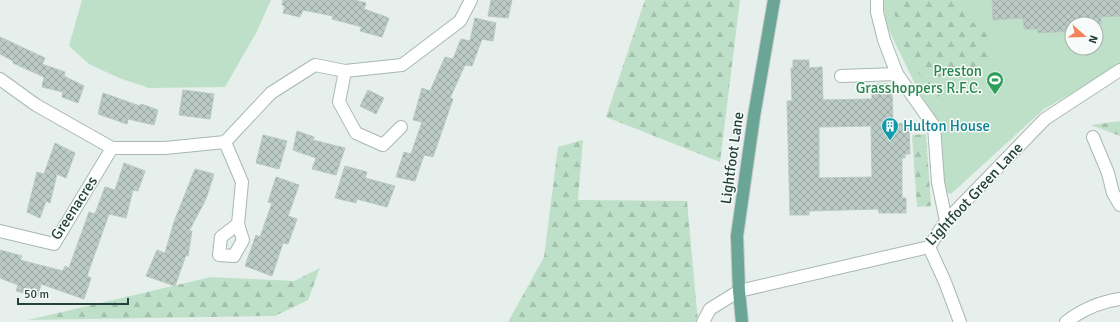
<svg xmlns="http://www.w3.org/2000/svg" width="1120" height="322" font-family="Signika,sans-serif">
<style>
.grass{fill:#bfe0c8;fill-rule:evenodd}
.forest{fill:url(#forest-firs)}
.building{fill:url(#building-cross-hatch);stroke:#b8c9c2;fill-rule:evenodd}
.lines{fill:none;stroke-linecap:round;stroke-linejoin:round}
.minor-casing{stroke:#a8b8b2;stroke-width:14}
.major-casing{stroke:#c2cac8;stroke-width:14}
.minor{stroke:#fff;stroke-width:12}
.major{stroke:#6aa596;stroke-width:12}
.labels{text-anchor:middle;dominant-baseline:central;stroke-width:3;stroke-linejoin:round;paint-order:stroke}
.leisure-label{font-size:15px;fill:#27864d;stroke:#f7fbf9;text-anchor:end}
.culture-label{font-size:15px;fill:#0d838f;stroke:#f7fbf9;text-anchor:start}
.street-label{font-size:15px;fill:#24423a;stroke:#f7fbf9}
</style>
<defs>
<pattern id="forest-firs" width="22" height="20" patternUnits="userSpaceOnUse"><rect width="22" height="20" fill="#bfe0c8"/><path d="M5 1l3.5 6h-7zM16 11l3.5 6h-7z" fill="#a4c1ad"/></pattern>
<pattern id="building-cross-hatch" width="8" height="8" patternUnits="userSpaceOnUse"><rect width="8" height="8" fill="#bbcac4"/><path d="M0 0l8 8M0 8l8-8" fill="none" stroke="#98a6a0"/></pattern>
</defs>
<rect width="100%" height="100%" fill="#e6efeb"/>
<g class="grass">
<polygon points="82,0 271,0 256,33 225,87 149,88 119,78 89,64 69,46"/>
<path d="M883 0H1120V66L1044 109 951 194 945 192 940 135 937 119 927 108 896 45 886 23ZM1072 24H1096V48H1072Z"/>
</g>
<g class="forest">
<polygon points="645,0 740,0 720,162 606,117"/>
<polygon points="894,0 963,0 968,24 986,20 992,38 986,68 937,97 908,60 893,9"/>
<polygon points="1120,121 1120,136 1091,125"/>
<polygon points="926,134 931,206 917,207 912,135"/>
<polygon points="583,140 578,200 687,201 698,322 508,322 544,257 558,147"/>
<polygon points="320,268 308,300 275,316 28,320 211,277 294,281"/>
</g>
<g class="building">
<polygon points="283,0 355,0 366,3 364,9 389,18 382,37 360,31 362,27 332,19 333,16 303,10 300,17 283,13 285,6 282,5"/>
<polygon points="491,0 512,0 508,18 488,16"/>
<polygon points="992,0 1120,0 1120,16 1101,17 1101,24 1072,24 1072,31 1038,33 1038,29 1024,29 1023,18 993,20"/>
<polygon points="475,18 496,23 493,41 482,39 472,66 465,65 450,98 453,99 433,157 424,155 415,181 396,177 404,152 411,154 422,122 413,120 422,88 430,91 445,57 453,59 461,39 470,41"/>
<polygon points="0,37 45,58 42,64 65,72 64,76 84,86 78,103 62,97 63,92 42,87 44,77 13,63 13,61 0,54"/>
<path d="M793 60H809V68L822 67 823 100 872 99V90H877V84H888V90H892L893 124 904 123V128H909L910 154H905V158H902V198H906V213H879L878 209 809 211V215H790L787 101H792L791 68H793ZM871 126 872 177 819 178V127Z"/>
<polygon points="183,90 214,94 210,119 179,115"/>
<polygon points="368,90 384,98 376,114 360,106"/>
<polygon points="103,93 140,106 141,104 158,110 154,125 128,119 127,124 98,114"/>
<polygon points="297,131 314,137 313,140 345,148 336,175 312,169 316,158 293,150"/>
<polygon points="263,135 287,141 279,169 256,163"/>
<polygon points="55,143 75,153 66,178 57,174 50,203 46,201 40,218 27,212 37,172 44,174"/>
<polygon points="124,163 145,171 138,191 133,190 126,218 109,214 87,276 91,278 84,299 41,284 38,296 16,291 18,285 0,278 0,250 22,256 20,260 63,271 65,266 69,268 89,212 95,214 105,187 115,190"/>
<polygon points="345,166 367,172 365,178 395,186 387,207 357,199 356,203 335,198"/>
<polygon points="195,169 214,174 206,199 189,231 192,231 188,256 186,255 175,286 146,276 157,250 165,253 174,222"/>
<polygon points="276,177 299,185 288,216 297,219 288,244 283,243 272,276 245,266 256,235 260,237 272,203 268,202"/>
</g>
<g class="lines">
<g class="minor-casing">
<g id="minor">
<polyline points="877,0 877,12 884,40 897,74 934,126 938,182 946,221"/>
<polyline points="345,71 339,102 356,133 383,145 401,127"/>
<polyline points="841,76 897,74"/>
<polyline points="0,79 36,105 112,148 165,148 225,142 271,93 315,65 345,71 402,65 460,21 471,0"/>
<polyline points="1093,137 1108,173 1113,193 1120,205"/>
<polyline points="225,142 242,182 238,224 243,240 234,256 219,255 221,237 238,224"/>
<polyline points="0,231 54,244 112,148"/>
<polyline points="929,247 945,282 960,322"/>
<polyline points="703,322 710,309 739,291 929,247 946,221 1045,119 1120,70"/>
<path d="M1066 322C1083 309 1099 302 1120 299"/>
</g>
</g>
<g class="major-casing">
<polyline id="major" points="742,322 739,291 737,236 754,116 774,0"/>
</g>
<use href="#minor" class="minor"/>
<use href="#major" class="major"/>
</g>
<defs>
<g id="stadium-pin" transform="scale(0.9)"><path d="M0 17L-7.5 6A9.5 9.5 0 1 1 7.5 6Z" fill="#2e9e5b" stroke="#f7fbf9"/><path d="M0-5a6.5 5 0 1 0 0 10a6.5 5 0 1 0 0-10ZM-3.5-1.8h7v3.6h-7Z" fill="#fff"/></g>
<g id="building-pin" transform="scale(0.9)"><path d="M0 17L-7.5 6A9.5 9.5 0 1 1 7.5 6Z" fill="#0f9aa8" stroke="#f7fbf9"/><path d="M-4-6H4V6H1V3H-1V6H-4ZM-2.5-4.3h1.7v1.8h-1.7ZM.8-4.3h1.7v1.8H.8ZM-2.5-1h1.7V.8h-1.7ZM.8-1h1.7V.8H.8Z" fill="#fff"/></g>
</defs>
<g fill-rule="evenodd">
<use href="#stadium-pin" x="995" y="80"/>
<use href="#building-pin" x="890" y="126"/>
</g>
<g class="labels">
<g class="leisure-label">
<text x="982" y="71">Preston<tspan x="982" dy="17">Grasshoppers R.F.C.</tspan></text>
</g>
<g class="culture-label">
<text x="903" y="126">Hulton House</text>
</g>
<g class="street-label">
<text transform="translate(732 158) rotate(-82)">Lightfoot Lane</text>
<text transform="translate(974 194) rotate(-47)">Lightfoot Green Lane</text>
<text transform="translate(74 208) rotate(-57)">Greenacres</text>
</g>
</g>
<g transform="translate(1084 36) rotate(110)"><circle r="19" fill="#f7fbf9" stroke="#a3b1ad"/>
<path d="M0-3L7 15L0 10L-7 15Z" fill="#f4845f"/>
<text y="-6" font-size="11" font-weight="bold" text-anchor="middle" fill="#24423a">N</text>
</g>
<path d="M18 298v6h110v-6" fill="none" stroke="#24423a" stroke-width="2"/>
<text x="24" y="298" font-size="12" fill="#24423a" stroke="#f7fbf9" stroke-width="3" paint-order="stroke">50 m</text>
</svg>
